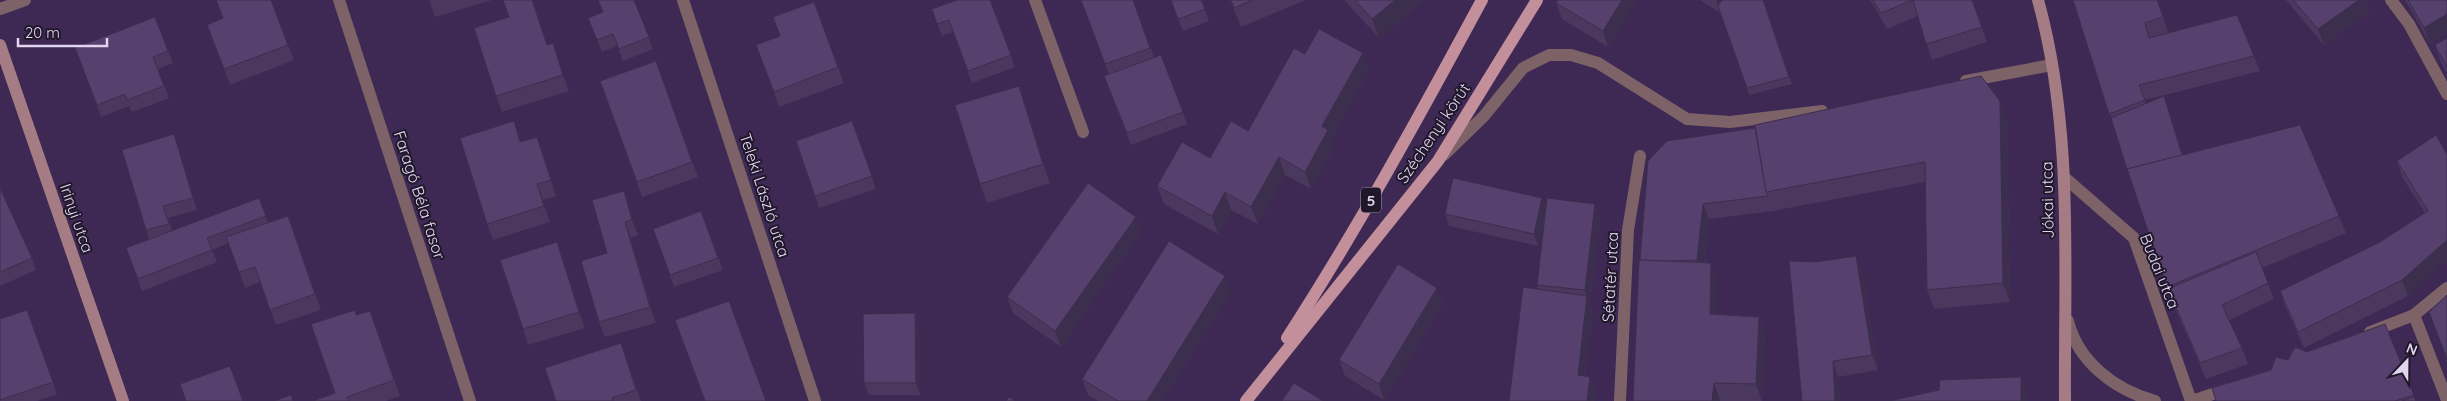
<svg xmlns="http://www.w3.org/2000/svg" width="2447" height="401" font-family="Quicksand,sans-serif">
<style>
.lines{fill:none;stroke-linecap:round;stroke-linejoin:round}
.street{stroke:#7d6368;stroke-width:12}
.secondary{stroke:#a57c84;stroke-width:12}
.primary{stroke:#c38f9a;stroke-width:12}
.wall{fill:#4a385f}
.shaded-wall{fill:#3c2e4d}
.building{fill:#56416e;stroke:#3c2e4d}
.labels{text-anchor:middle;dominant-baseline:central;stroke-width:4;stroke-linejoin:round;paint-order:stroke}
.shield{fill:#20172a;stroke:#a79cb5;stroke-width:1}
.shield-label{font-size:15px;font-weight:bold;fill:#e1d5f0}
.street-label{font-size:16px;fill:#e1d5f0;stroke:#20172a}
</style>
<rect width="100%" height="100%" fill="#3d2953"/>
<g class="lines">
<g class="street">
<polyline points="339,0 470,401"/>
<polyline points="683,0 815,401"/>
<polyline points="1035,0 1083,132"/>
<polyline points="2391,0 2409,24 2447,94"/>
<polyline points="0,9 25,0"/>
<polyline points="1966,81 2052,65"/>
<polyline points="1444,155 1484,116 1523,68 1549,55 1571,55 1598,63 1687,119 1730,122 1822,111"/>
<polyline points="2064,177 2134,238 2191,401"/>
<polyline points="2414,315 2447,400"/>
<path d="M2068 321C2078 362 2115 390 2155 401"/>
<polyline points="2370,332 2414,315 2447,288"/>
<polyline points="1620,401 1628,230 1640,156"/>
<polyline points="2192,401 2228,389"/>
</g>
<g class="secondary">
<path d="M2038 0C2074 130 2064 267 2065 401"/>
<polyline points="0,45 123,401"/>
</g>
<g class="primary">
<path d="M1287 338C1358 228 1420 115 1482 0"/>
<polyline points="1246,401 1438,161 1537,0"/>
</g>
</g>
<g class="wall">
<polygon points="216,0 288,45 294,60 230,85 213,40 223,19"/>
<polygon points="429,0 492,0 435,17"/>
<polygon points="503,0 533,0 547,45 553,43 569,91 502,112 496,96 509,17"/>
<polygon points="598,0 634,0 653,49 623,61 617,46 602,52 588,18 603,12"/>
<polygon points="990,0 1015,67 972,83 953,32 942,36 932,9"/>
<polygon points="1081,0 1133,0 1154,58 1161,55 1187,124 1131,145 1104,76 1109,75"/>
<polygon points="1171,0 1201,0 1209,21 1183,31"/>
<polygon points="1230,0 1306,0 1241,27"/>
<polygon points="1344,0 1425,0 1379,38"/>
<polygon points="1558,0 1637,0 1608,47 1562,19 1556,3"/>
<polygon points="1700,0 1763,0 1792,84 1749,95 1721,13"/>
<polygon points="1870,0 1972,0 1987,42 1932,60 1918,16 1887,29"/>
<polygon points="2073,0 2158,0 2168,32 2254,56 2260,71 2145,100 2146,103 2168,108 2183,155 2339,216 2346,233 2262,268 2274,299 2229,320 2242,348 2248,364 2206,379 2173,304 2167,287"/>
<polygon points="2286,0 2365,0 2370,12 2324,45"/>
<polygon points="2405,0 2447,0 2447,33 2430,44"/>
<polygon points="814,2 844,83 779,107 756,45 780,36"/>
<polygon points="155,17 173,63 158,69 169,98 132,112 129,106 101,117 75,48"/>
<polygon points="2447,38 2447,73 2441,63 2435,45"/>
<polygon points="1363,53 1369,71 1331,139 1334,147 1311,189 1285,175 1258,224 1231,210 1218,234 1164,204 1157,186 1210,158 1248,131 1305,54"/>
<polygon points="656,61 698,177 642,197 600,81"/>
<polygon points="2000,101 2007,120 2010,302 1934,309 1927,290 1925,182 1773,211 1709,219 1705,263 1717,281 1717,314 1759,317 1766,334 1762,401 1720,401 1640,260 1648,161"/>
<polygon points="1026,105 1050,183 987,203 980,184"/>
<polygon points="852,121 876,189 819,208 796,141"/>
<polygon points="174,134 178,146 197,210 168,218 172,231 259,198 268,222 288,216 321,310 276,325 260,282 245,288 229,243 212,250 217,262 142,291 126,248 149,239 146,230"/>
<polygon points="521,142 543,152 556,196 543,200 550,222 493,240 487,224"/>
<polygon points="2447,154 2447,260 2408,296 2304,348 2285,306 2280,291 2380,242 2425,213 2402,177 2397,161"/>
<polygon points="0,188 32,258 36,270 0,286"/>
<polygon points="624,191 630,206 638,235 631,238 656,323 605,337 599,322 607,253"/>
<polygon points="1542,198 1546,209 1600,219 1590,304 1593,311 1585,376 1590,377 1596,392 1523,287 1538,289 1537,285 1545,216 1538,246 1449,226 1445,214"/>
<polygon points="701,211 723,270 674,287 653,229"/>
<polygon points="1136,217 1141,232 1061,347 1013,313 1007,297"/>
<polygon points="557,242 563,258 585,328 528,345 523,329"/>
<polygon points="1856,256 1862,272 1878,370 1838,377 1840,401 1802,401 1816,262"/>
<polygon points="1437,288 1443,304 1384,400 1345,376 1339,360"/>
<polygon points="1231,292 1162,401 1098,401 1088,395 1082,379"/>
<polygon points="27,310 57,394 37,401 0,401 0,319"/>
<polygon points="370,311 400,396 386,401 313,401 335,393 357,315"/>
<polygon points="915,313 919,325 920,395 869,395 864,383"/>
<polygon points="2385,324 2416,401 2216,401 2271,370 2307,352"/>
<polygon points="627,360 641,401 556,401"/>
</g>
<g class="shaded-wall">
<polygon points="532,0 533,0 552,60"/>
<polygon points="1395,0 1425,0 1379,38 1372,19"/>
<polygon points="1622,0 1637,0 1608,47 1603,31"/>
<polygon points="1716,0 1728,0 1721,13"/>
<polygon points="2359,0 2365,0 2370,12 2324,45 2318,29"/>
<polygon points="2447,14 2447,33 2430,44 2424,28"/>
<polygon points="553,43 559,59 569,91 563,75"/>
<polygon points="1363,53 1369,71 1331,139 1334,147 1311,189 1305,172 1322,126"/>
<polygon points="1019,86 1026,105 1050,183 1043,164"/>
<polygon points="2164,96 2168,108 2187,170 2183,158"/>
<polygon points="2000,101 2007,120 2010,302 2003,283"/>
<polygon points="174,134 178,146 197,210 193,198"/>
<polygon points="537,137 543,152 556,196 551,180"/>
<polygon points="1279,157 1285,175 1258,224 1251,207"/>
<polygon points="537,184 543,200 550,222 544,206"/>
<polygon points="624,191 630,206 638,235 632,220"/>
<polygon points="1225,192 1231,210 1218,234 1212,216"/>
<polygon points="1542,198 1546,210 1538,246 1534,234"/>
<polygon points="1595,204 1600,219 1590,304 1593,311 1583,391 1578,375 1587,298 1585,290"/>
<polygon points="1703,204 1709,219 1703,276 1697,260"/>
<polygon points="1136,217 1141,232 1061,347 1055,331"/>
<polygon points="625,222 631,238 656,323 650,307"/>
<polygon points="2447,240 2447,260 2408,296 2402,280"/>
<polygon points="557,242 563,258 585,328 579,312"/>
<polygon points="1856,256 1862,272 1878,370 1872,355"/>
<polygon points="1711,263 1717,281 1717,332 1710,314"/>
<polygon points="1225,276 1231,292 1162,401 1147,401"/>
<polygon points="1437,288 1443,304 1384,400 1379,384"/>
<polygon points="915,313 919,325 920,395 916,383"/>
<polygon points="1759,317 1766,334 1762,401 1756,384"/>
<polygon points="1833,361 1838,377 1840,401 1835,401"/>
<polygon points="1590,377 1596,392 1595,401 1587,401"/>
<polygon points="2021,377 2027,395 2027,401 2021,401"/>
<polygon points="1714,383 1720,401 1712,401"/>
</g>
<g class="building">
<polygon points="216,0 271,0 288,45 224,69 207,25 223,18"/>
<polygon points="503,0 532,0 547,45 553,43 563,75 496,96 474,28 509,17"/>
<polygon points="598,0 634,0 649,37 619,49 613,34 597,40 588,18 603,12"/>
<polygon points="957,0 990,0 1011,55 968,71 949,20 937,24 932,9"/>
<polygon points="1081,0 1133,0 1150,48 1105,64"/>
<polygon points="1171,0 1201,0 1205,9 1178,19"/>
<polygon points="1231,0 1253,0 1234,8"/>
<polygon points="1355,0 1395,0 1372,19"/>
<polygon points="1558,0 1622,0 1603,31 1556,3"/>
<polygon points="1722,0 1763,0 1789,77 1747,88 1718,6"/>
<polygon points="1873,0 1972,0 1982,27 1926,44 1913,0 1881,13"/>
<polygon points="2073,0 2157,0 2163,17 2145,23 2149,38 2237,15 2254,56 2139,85 2145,100 2109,114"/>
<polygon points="2293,0 2359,0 2318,29"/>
<polygon points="2408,0 2447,0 2447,14 2424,28"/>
<polygon points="814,2 838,67 774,92 756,45 780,36 773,17"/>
<polygon points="155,17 168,51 153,57 164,86 127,100 125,94 97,105 75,48"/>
<polygon points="1319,29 1363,53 1322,126 1328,130 1305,172 1279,157 1251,207 1225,192 1212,216 1157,186 1182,142 1210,158 1231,121 1248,131 1294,48 1305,54"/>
<polygon points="2447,38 2447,67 2435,45"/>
<polygon points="1161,55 1183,112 1127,133 1104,76"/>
<polygon points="656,61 692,162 637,182 600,81"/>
<polygon points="1981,76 2000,101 2003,283 1927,290 1925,162 1766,192 1755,125"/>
<polygon points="1019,86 1043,164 980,184 955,105"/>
<polygon points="2164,96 2182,155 2127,169 2111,118"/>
<polygon points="514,121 520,142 537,137 551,180 537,184 544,206 487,224 460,138"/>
<polygon points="852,121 872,176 815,196 796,141"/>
<polygon points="2300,125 2339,216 2167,287 2127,169"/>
<polygon points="1755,128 1766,192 1768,196 1703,204 1697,260 1668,261 1640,260 1648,161 1667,141"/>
<polygon points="174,134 193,198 163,206 169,224 146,230 122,150"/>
<polygon points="2436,135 2447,154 2447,240 2402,280 2298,332 2280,291 2380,242 2428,211 2397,161"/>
<polygon points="1453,178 1542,198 1534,234 1445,214"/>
<polygon points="1088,183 1136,217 1055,331 1007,297"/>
<polygon points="0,188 32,258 0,272"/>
<polygon points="624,191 632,220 625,222 650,307 599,322 581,261 607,253 592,200"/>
<polygon points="259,198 266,216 207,238 212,250 138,279 126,248"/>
<polygon points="1547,198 1595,204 1585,290 1537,285"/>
<polygon points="701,211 718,258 670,275 653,229"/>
<polygon points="288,216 315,294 270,310 255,267 239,272 226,237"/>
<polygon points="1169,241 1225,276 1147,401 1118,401 1082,379"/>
<polygon points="557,242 579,312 523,329 500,260"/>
<polygon points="2256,252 2268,283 2222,305 2242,348 2200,363 2168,289"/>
<polygon points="1856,256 1872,355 1833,361 1835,401 1802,401 1789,261 1816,262"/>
<polygon points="1639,260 1711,263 1710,314 1759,317 1756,384 1714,383 1712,401 1633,401"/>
<polygon points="1398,264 1437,288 1379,384 1339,360"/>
<polygon points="1523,287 1587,296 1578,375 1590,377 1587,401 1509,401"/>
<polygon points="2447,295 2447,359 2429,312"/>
<polygon points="729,301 766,401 705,401 675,320"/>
<polygon points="27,310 53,382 0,400 0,319"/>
<polygon points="355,310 356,315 370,311 394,380 347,397 349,401 313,401 335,393 311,324"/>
<polygon points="915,313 916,383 864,383 863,314"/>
<polygon points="2385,324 2414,395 2395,401 2216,401 2212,388 2271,370 2276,357 2288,360 2295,347 2307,352"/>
<polygon points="621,343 636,390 612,398 613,401 556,401 545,368"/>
<polygon points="230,366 243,401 186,401 180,384"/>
<polygon points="2021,377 2021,401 1890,401 1939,390 1940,380"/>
<polygon points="1294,383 1323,401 1282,401"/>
<polygon points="291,395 293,401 274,401"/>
<polygon points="1009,397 1015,401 1006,401"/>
<polygon points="2414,397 2416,401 2402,401"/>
</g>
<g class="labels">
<rect class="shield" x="1361" y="187.5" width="20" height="25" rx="4"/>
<g class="shield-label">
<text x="1371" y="200">5</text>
</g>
<g class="street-label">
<text transform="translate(1433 133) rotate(-56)">Széchenyi körút</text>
<text transform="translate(420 195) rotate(72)">Faragó Béla fasor</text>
<text transform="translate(765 195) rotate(72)">Teleki László utca</text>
<text transform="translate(2047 200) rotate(-91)">Jókai utca</text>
<text transform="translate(77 218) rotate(71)">Irinyi utca</text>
<text transform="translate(2160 271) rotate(68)">Budai utca</text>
<text transform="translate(1610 277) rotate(-87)">Sétatér utca</text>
</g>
</g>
<g transform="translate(2407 361) rotate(22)" stroke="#20172a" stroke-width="4" paint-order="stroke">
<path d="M0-4L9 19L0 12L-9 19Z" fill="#e1d5f0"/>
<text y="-8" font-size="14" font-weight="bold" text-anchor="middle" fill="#e1d5f0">N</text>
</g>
<path d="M18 38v8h89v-8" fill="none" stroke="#e1d5f0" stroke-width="2.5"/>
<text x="25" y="38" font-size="15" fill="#e1d5f0" stroke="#20172a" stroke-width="4" paint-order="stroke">20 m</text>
</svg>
